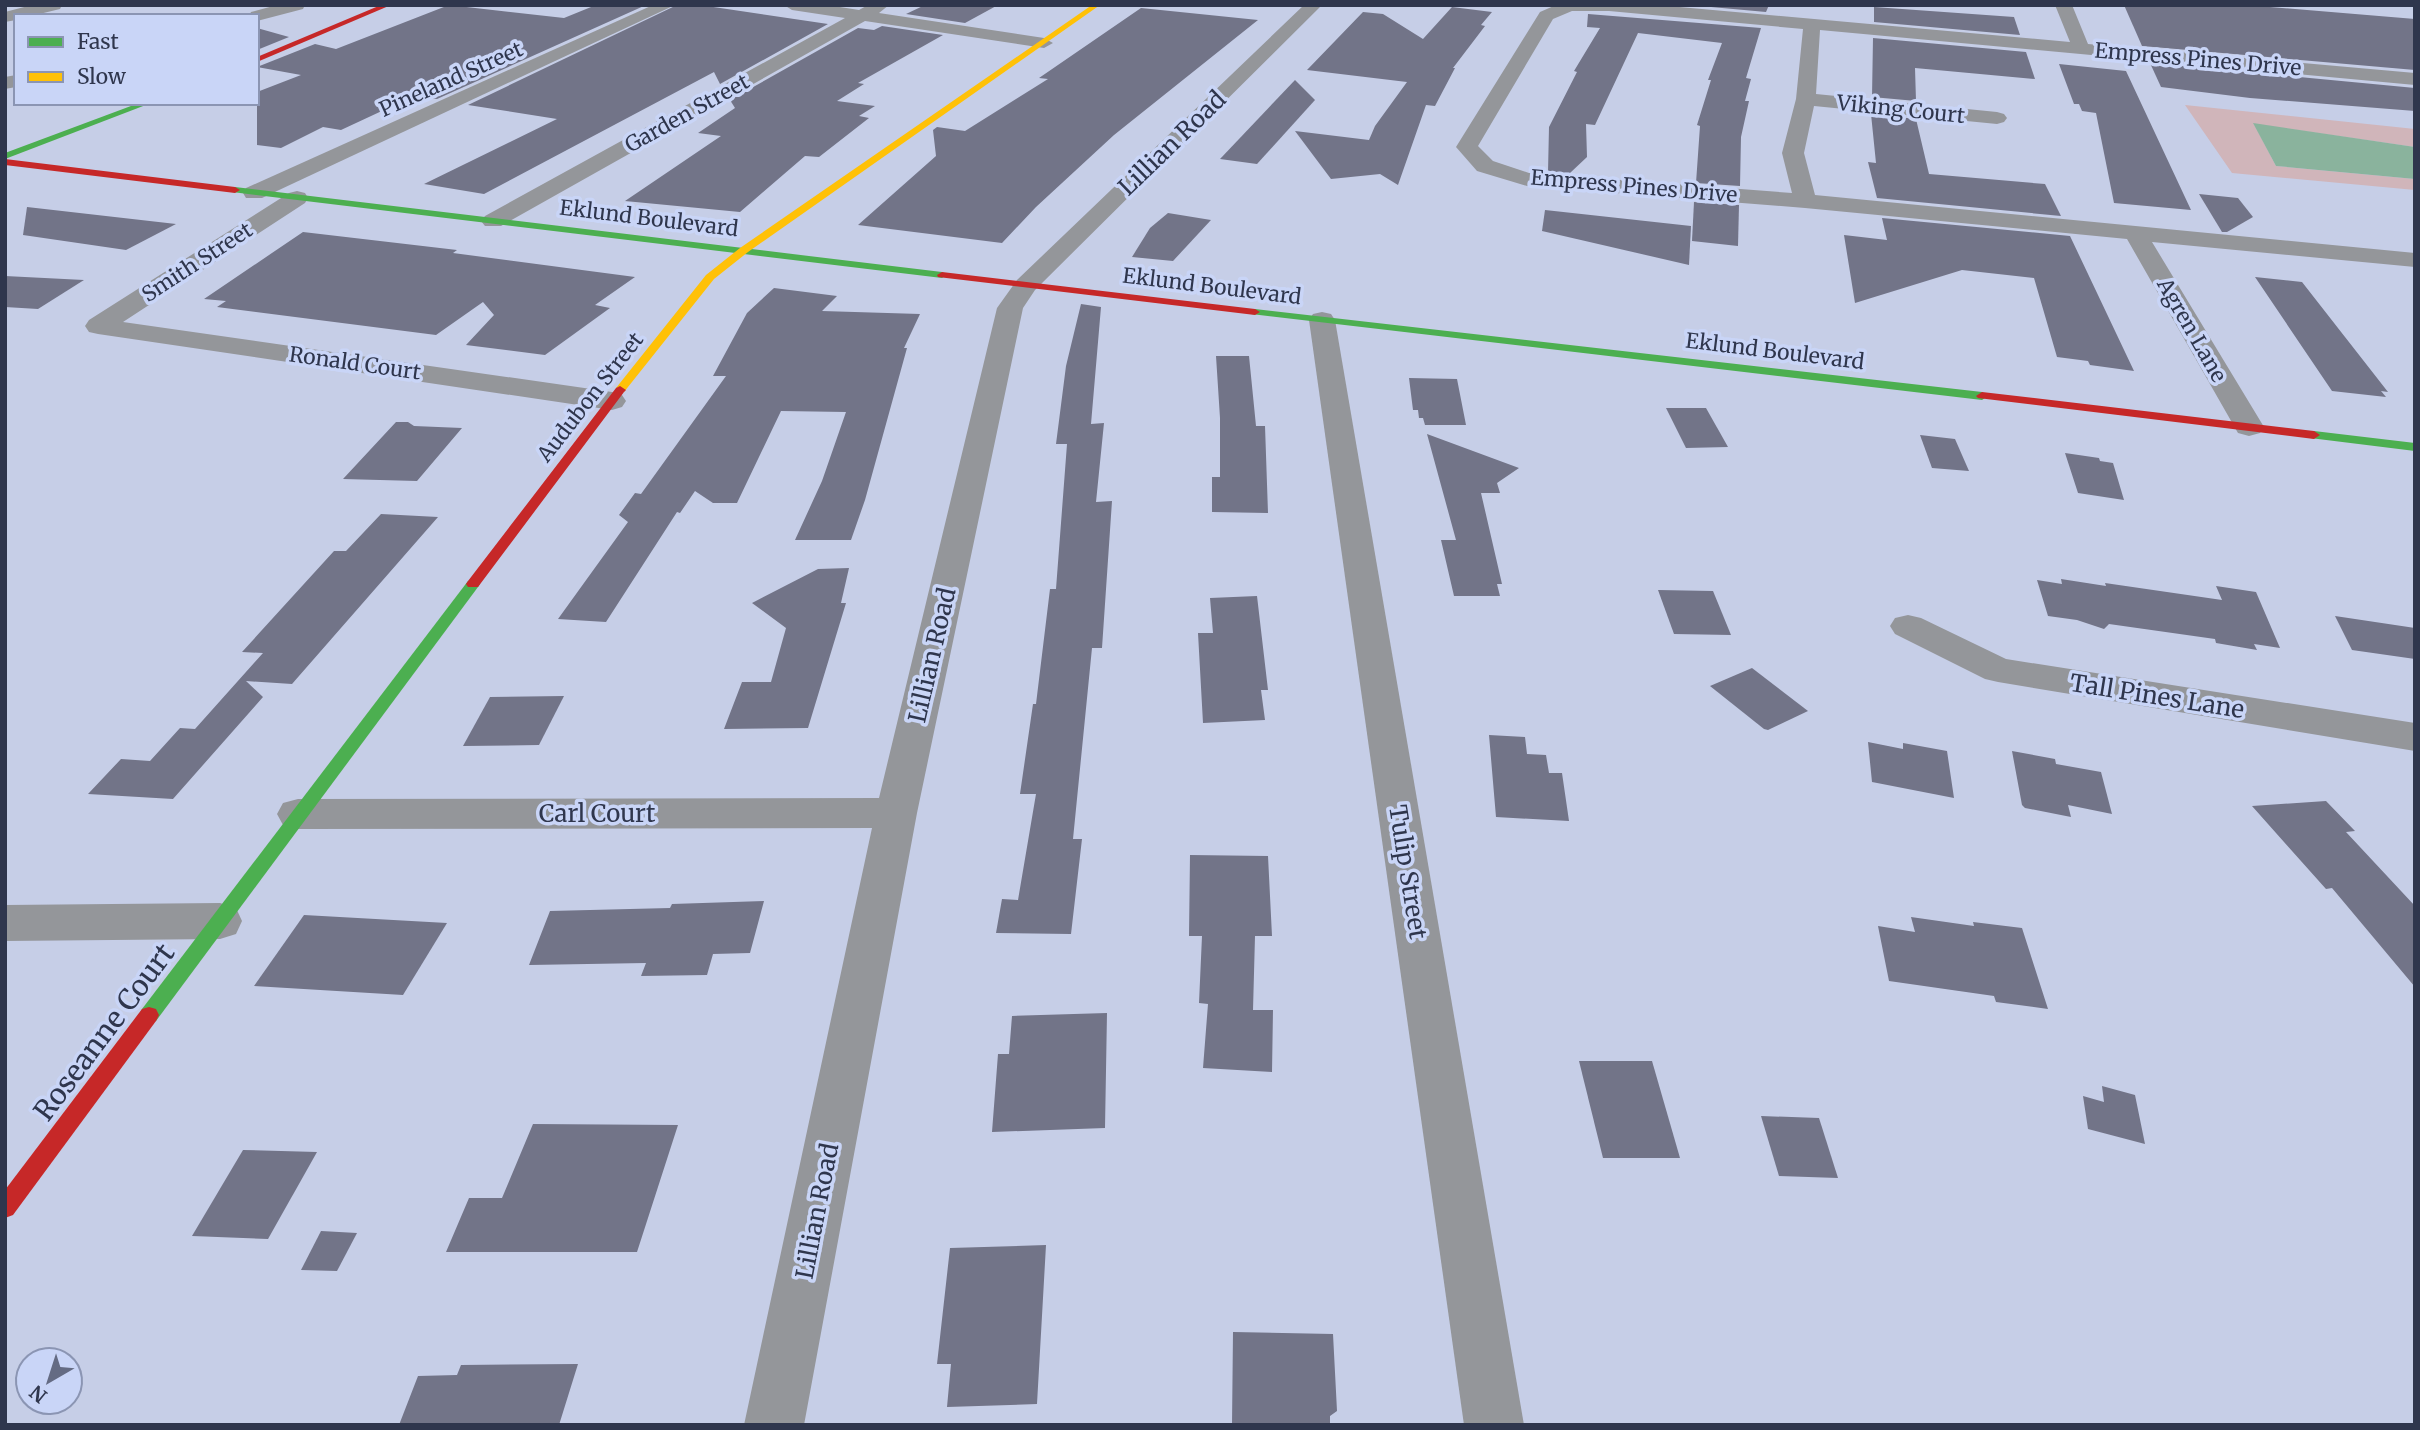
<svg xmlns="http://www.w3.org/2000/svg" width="2420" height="1430" font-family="Merriweather,serif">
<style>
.green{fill:#d0b5ba}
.water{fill:#8ab39d}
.building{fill:#727488}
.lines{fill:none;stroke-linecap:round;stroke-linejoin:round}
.street{fill:#94969a;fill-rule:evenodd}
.fast{fill:#4caf50;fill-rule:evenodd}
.slow{fill:#ffc107;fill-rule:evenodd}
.jam{fill:#c62828;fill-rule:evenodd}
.labels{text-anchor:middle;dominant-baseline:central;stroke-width:7;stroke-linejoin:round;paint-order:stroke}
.far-street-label{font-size:21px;fill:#2f364d;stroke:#c9d5f7}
.street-label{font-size:24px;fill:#2f364d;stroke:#c9d5f7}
.near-street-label{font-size:28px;fill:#2f364d;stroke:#c9d5f7}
</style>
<rect width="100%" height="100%" fill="#c6cee7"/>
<polygon class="green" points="2185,105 2415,129 2415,147 2254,124 2276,166 2415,179 2415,190 2232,173"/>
<polygon class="water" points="2253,123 2415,147 2415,179 2276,166"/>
<g class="building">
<polygon points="449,5 564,18 596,5 646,5 437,99 414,96 341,130 323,127 281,148 257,145 257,92 301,75 257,67 315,44 336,49"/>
<polygon points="677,5 700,5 828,24 720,84 714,72 484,194 424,184 557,119 468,105"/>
<polygon points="925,5 998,5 965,23 906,14"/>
<polygon points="1689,5 1769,5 1766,12"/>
<polygon points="2124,5 2246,5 2415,19 2415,70 2142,46"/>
<polygon points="1452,7 1492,12 1481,25 1485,26 1453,68 1455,68 1435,106 1426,105 1398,185 1380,174 1331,179 1295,131 1369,140 1375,126 1407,82 1307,70 1363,12 1383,14 1423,39"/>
<polygon points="1874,7 2014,17 2020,35 1874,22"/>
<polygon points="1141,8 1258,20 1114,135 1036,207 1002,243 858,225 936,156 933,130 937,127 965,131 1048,79 1039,78"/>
<polygon points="1588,14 1761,28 1746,78 1751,79 1745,101 1749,101 1741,137 1740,186 1696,183 1700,126 1697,125 1711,80 1708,80 1722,43 1638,33 1595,125 1586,124 1587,157 1570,173 1548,172 1549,127 1577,72 1574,71 1600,28 1587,27"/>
<polygon points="882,26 943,35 858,83 864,84 837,101 875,106 859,116 869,118 819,157 805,156 740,212 625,201 721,136 698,133 735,108 730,100 858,28 874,30"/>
<polygon points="257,28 289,37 257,50"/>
<polygon points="1873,38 2026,52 2035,79 1915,68 1916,101 1872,97"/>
<polygon points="2150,63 2415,88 2415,111 2250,98 2161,87"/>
<polygon points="2059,64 2126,71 2191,210 2114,203 2096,113 2082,111 2079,104 2074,104"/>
<polygon points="1295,80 1315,100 1257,164 1220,159"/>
<polygon points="1871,114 1916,119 1929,174 2045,184 2061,216 1877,198 1868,162 1876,163"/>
<polygon points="2199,194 2238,198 2253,217 2227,232 2222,232"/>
<polygon points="1694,202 1739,205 1738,246 1692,241"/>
<polygon points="27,207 176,224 126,250 23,235"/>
<polygon points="1545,210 1691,226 1689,265 1542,231"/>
<polygon points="1168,213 1211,220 1173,261 1132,257 1150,228"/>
<polygon points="1882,218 2070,236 2134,371 2090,365 2088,361 2057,357 2034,278 1962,270 1855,303 1844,235 1887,240"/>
<polygon points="303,232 457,250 453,253 635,277 595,305 610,308 545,355 466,345 494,315 483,302 436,335 217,307 226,301 204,299"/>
<polygon points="5,276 84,280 38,309 5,307"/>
<polygon points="2255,277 2302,282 2388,392 2381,391 2386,397 2332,391"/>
<polygon points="774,288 837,296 822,311 920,314 904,348 907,348 865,500 851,540 795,540 822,481 846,412 781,411 737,503 713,503 695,491 680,513 677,512 606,622 558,619 628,522 619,515 635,493 641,494 726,376 713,376 747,313"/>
<polygon points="1081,304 1101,307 1091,424 1104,423 1096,502 1112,501 1102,648 1092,648 1073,839 1082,839 1071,934 996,933 1002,899 1018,900 1036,794 1020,794 1033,704 1036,704 1050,589 1056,589 1067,444 1056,444 1066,366"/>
<polygon points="1216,356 1249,356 1256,426 1265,426 1268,513 1212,512 1212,477 1220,477 1220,418"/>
<polygon points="1409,378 1457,379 1466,425 1425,425 1423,418 1419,418 1418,410 1413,410"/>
<polygon points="1666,408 1706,408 1728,447 1686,448"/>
<polygon points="396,422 408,422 414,426 462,428 417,481 343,479"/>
<polygon points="1427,434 1519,468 1497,483 1500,493 1481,493 1502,584 1497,584 1500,596 1454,596 1441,540 1456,540"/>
<polygon points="1920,435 1955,439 1969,471 1932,468"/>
<polygon points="2065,453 2099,458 2100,461 2113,463 2124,500 2078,493"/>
<polygon points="381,514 438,517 292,684 246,681 263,697 173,799 88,794 121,759 150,761 180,728 195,729 263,653 242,652 334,551 346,551"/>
<polygon points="849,568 841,603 846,603 808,728 724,729 742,682 771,682 786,628 752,603 818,569"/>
<polygon points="2061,579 2106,586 2105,583 2222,600 2216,586 2256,592 2280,648 2254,644 2257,650 2216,643 2215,639 2109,624 2104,629 2077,620 2048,616 2037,580 2062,584"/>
<polygon points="1658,590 1713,591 1731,635 1674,634"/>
<polygon points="1257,596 1268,690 1261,690 1265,720 1203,723 1198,633 1213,633 1210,598"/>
<polygon points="2335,616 2415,628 2415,659 2352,650"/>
<polygon points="1752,668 1808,711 1768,730 1764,729 1710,686"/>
<polygon points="564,696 539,745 463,746 490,697"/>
<polygon points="1489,735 1525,737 1527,754 1546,755 1549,773 1562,773 1569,821 1496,817"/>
<polygon points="1868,742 1903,749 1903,743 1947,751 1954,798 1872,782"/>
<polygon points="2012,751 2055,759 2056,764 2101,772 2112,814 2068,805 2071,817 2025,808 2022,805"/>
<polygon points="2326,801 2355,831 2346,832 2415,906 2415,987 2332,888 2326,889 2252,806"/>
<polygon points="1190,855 1268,856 1272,936 1255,936 1253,1010 1273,1010 1272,1072 1203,1068 1208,1004 1199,1003 1202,936 1189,936"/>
<polygon points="764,901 750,953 713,954 707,975 641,976 646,963 529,965 550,911 670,908 672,904"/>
<polygon points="304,915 447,923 403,995 254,986"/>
<polygon points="1911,917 1974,926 1973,922 2022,928 2048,1009 1996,1002 1994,996 1889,981 1878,926 1915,932"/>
<polygon points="1107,1013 1105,1128 992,1132 998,1054 1009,1054 1012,1016"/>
<polygon points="1579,1061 1652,1061 1680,1158 1603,1158"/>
<polygon points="2102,1086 2135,1095 2145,1144 2088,1129 2083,1096 2104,1102"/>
<polygon points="1761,1116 1819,1118 1838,1178 1779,1176"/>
<polygon points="533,1124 678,1125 637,1252 446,1252 469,1198 502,1198"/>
<polygon points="243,1150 317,1152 268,1239 192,1236"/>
<polygon points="321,1231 357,1233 337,1271 301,1270"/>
<polygon points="1046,1245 1037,1404 947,1407 951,1364 937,1364 950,1248"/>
<polygon points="1233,1332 1333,1334 1337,1411 1330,1416 1330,1425 1232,1425"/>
<polygon points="578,1364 559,1425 399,1425 418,1376 457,1375 461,1365"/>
</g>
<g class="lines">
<g class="street">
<polygon points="32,5 62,5 60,9 31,16 16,16 16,20 5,22 5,12"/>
<polygon points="277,5 305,5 303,9 257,21 257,16 249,16 251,12"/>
<polygon points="653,5 675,5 262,198 246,198 243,193 246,188"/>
<polygon points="784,5 827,5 859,10 868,5 889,5 879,13 1044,38 1053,43 1044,48 865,21 501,226 485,226 481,221 485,216 845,18 792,10"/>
<polygon points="1304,5 1322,5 1035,290 1023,308 917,813 804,1425 744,1425 872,828 298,829 283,825 277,814 283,803 298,799 879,798 997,308 1017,280"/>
<path d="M1556 5H1657L2070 42 2055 5H2072L2088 44 2415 73V85L1820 30 1816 94 1997 112 2004 114 2007 118 2004 122 1997 124 1814 106 1804 153 1815 195 2415 253V267L2152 242 2264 427 2260 433 2249 436 2238 433 2127 239 1805 208 1527 186 1477 171 1456 147 1540 12ZM1572 11H1609L1803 29 1796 99 1782 153 1792 193 1529 173 1493 161 1478 146 1553 19Z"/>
<polygon points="16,75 16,87 5,89 5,77"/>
<polygon points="297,191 305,193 308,198 305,203 123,322 612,392 622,395 626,401 622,407 612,410 98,334 89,332 85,326 89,320 289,193"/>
<polygon points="1322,312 1331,314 1335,320 1524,1425 1464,1425 1309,320 1313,314"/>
<polygon points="1908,615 1921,618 2006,659 2415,723 2415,751 1998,682 1985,679 1895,634 1890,626 1895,618"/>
<polygon points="220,903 236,908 242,921 236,934 220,939 5,941 5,905"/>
</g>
<g class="fast">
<polygon points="139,103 151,103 5,159 5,153"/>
<polygon points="235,187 942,272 947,275 942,278 232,192 232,188"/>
<polygon points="1255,309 1982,392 1988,396 1982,400 1251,314 1251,310"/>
<polygon points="2314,431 2415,443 2415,451 2310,438 2308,435"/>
<polygon points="473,580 480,584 478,587 156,1021 149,1023 142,1021 139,1015 142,1009 468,581"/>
</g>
<polygon class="slow" points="1092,5 1100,5 748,252 714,279 624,392 616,392 616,388 706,275 740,248"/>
<g class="jam">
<polygon points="381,5 391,5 257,62 257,57"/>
<polygon points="5,159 235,187 240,190 235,193 5,165"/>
<polygon points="942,272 1255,309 1260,312 1255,315 938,277 937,275"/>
<polygon points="620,386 626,390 624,392 478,587 468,587 466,584 468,581 616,388"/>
<polygon points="1982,392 2314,431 2320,435 2314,439 1978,398 1976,396"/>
<polygon points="149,1007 156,1009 159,1015 156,1021 13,1215 5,1218 5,1190 142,1009"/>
</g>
</g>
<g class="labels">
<g class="far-street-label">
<text transform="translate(2198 59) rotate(5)">Empress Pines Drive</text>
<text transform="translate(451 79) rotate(-24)">Pineland Street</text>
<text transform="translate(1901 109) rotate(6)">Viking Court</text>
<text transform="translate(687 113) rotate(-29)">Garden Street</text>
<text transform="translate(1634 186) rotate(5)">Empress Pines Drive</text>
<text transform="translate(649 218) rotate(7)">Eklund Boulevard</text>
<text transform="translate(197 262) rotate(-33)">Smith Street</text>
<text transform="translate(1212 286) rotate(7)">Eklund Boulevard</text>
<text transform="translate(2192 330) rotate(60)">Agren Lane</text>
<text transform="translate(1775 351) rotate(7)">Eklund Boulevard</text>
<text transform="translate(355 363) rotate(8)">Ronald Court</text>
<text transform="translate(590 397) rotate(-52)">Audubon Street</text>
</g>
<g class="street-label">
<text transform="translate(1172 143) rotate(-44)">Lillian Road</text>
<text transform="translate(932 655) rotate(-77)">Lillian Road</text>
<text transform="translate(2157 696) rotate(9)">Tall Pines Lane</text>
<text x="597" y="813">Carl Court</text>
<text transform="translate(1408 872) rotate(81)">Tulip Street</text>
<text transform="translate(817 1211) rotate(-79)">Lillian Road</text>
</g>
<g class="near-street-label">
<text transform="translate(104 1032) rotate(-53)">Roseanne Court</text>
</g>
</g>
<rect width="2420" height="1430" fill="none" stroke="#2f364d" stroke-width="14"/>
<rect x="14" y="14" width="245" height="91" fill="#c9d5f7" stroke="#8b95b3" stroke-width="2"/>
<rect x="28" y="37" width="35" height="10" fill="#4caf50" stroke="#8b95b3" stroke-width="2"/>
<text x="77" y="49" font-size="21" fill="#2f364d">Fast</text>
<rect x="28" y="72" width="35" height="10" fill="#ffc107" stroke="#8b95b3" stroke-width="2"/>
<text x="77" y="84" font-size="21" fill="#2f364d">Slow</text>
<g transform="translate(49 1381) rotate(219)"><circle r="33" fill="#c9d5f7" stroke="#8b95b3" stroke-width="2"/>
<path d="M0-5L12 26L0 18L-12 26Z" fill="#646b83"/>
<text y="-10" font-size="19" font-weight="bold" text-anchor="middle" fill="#2f364d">N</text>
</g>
</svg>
